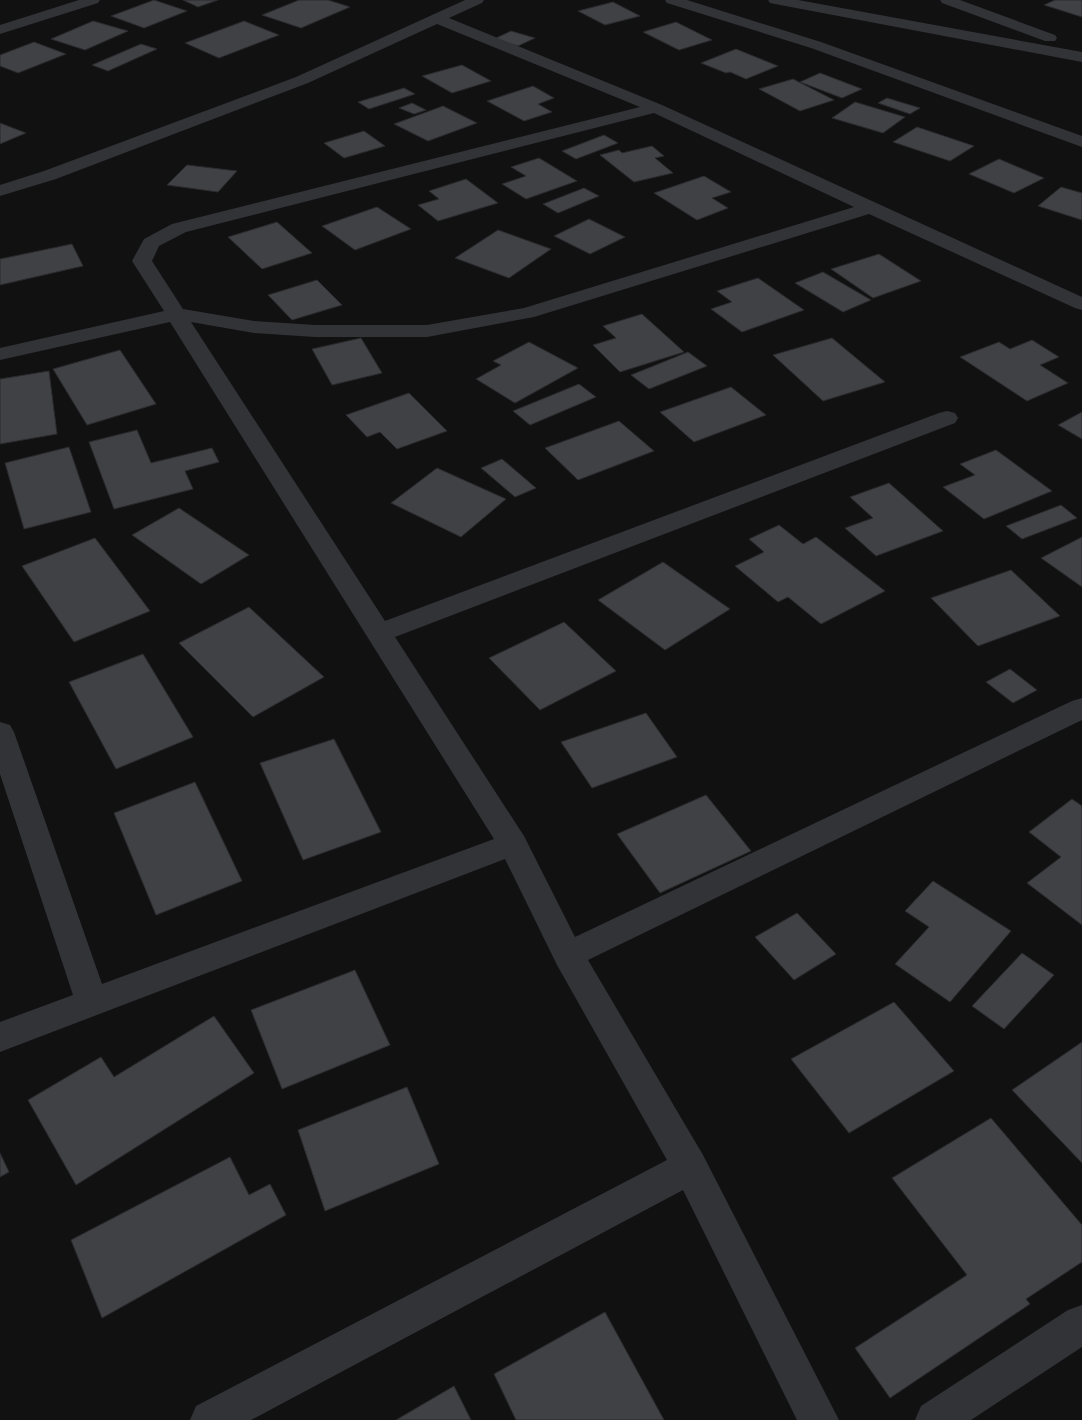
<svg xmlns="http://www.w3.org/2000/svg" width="1082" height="1420" font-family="Montserrat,sans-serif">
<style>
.building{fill:#404145;stroke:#2b2b2e}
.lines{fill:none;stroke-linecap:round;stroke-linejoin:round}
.street{fill:#323337;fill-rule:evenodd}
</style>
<rect width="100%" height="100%" fill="#111112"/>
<g class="building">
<polygon points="154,0 187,11 144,28 111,16"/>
<polygon points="183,0 218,0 198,7"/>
<polygon points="299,0 328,0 350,7 301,28 262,15"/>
<polygon points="1055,0 1082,0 1082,17 1044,5"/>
<polygon points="613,2 640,16 605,25 578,11"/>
<polygon points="93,21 128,31 85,50 51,39"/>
<polygon points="244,21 279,35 219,58 185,43"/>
<polygon points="676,22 712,40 679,50 643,32"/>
<polygon points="511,31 535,38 518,46 494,39"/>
<polygon points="34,42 66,54 18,73 0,66 0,55"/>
<polygon points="141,44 157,49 108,71 92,65"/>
<polygon points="736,49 778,66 746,79 730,72 726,73 701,63"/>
<polygon points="462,65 491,81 452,93 422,76"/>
<polygon points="820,73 862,89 842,98 800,82"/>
<polygon points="793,79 834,100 800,111 759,89"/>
<polygon points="533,86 554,98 538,104 552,112 524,121 487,101"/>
<polygon points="404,88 415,94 369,109 358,102"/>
<polygon points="887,98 920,108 910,114 878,103"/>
<polygon points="855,102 905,117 883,133 832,118"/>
<polygon points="412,103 426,110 414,114 399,108"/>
<polygon points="443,106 477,123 428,141 394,124"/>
<polygon points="0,123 26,133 0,144"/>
<polygon points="917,127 974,146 950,161 893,142"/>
<polygon points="364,131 385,146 344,158 324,143"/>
<polygon points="604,135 618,143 576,159 562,151"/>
<polygon points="652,146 664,156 655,158 673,173 634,182 600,155 619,150 622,153"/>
<polygon points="539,158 577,181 526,199 502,184 526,176 511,167"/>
<polygon points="999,159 1044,178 1014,193 969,174"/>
<polygon points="187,165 237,171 218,192 167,185"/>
<polygon points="704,176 731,192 712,198 728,208 697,220 654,193"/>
<polygon points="466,179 498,203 438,221 418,205 439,199 429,191"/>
<polygon points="1061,187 1082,193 1082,220 1038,206"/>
<polygon points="584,188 599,196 558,213 543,204"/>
<polygon points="377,207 411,229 355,250 322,226"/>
<polygon points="589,219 625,237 590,254 554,236"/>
<polygon points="277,222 312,253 262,269 228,237"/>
<polygon points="498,230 551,249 509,278 455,258"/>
<polygon points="72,244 83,266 0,285 0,259"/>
<polygon points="879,254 921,281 873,298 831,269"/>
<polygon points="823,272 871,300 843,312 795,283"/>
<polygon points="758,278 804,310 742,332 711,309 732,302 717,291"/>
<polygon points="317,280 342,305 292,320 268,295"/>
<polygon points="642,314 684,352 620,372 593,345 616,338 603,326"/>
<polygon points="361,338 382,373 332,385 312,349"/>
<polygon points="832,338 885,382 823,401 773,355"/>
<polygon points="1032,340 1059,357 1040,365 1068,383 1027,401 960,357 999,342 1010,349"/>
<polygon points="529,342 578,368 515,403 476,379 501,365 493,361"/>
<polygon points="120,350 156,404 87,425 53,369"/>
<polygon points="688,352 707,366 649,389 631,375"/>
<polygon points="49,371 57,434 0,444 0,379"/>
<polygon points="579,384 596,397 530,425 513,411"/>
<polygon points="731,387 766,415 694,442 660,412"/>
<polygon points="409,393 447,431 397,449 380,432 367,437 346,415"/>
<polygon points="1082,412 1082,439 1058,425"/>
<polygon points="619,421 654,451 578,480 545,448"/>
<polygon points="137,430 151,463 212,448 219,462 185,471 193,489 114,509 89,442"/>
<polygon points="69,447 91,512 24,529 5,463"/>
<polygon points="996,450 1052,491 984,519 943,487 975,475 960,464"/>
<polygon points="502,459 536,488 515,497 481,468"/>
<polygon points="437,468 506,499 461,537 391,503"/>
<polygon points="889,483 943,531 876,556 845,528 873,518 850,497"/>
<polygon points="1061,505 1077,518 1022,539 1006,526"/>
<polygon points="179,508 249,555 201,584 132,535"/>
<polygon points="779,525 803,544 816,537 885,591 821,624 788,597 778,602 735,566 764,552 749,539"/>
<polygon points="1082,537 1082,587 1041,558"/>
<polygon points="95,538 150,611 74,642 22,566"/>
<polygon points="663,562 730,609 665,650 598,600"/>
<polygon points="1011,570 1060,616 978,646 931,598"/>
<polygon points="249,607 324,677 253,717 179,643"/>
<polygon points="564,622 616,671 540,710 489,658"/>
<polygon points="143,654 193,737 116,769 69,682"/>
<polygon points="1010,669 1037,690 1013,703 986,682"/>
<polygon points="646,713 677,757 592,788 561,742"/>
<polygon points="334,739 381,832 303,860 260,763"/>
<polygon points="195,782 242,881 156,915 114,813"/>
<polygon points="706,795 751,851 660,893 617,834"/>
<polygon points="1072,799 1082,806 1082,925 1027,883 1061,857 1029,832"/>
<polygon points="933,881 1011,931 950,1002 895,964 929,927 905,911"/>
<polygon points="797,913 836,954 794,980 755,937"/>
<polygon points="1022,953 1054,975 1004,1029 972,1006"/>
<polygon points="355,970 390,1045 282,1089 251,1010"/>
<polygon points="894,1002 954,1071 849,1133 791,1059"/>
<polygon points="214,1016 254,1073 76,1185 28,1100 101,1057 114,1077"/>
<polygon points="1082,1042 1082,1163 1012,1090"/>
<polygon points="407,1087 439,1164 325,1211 298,1130"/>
<polygon points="991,1118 1082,1225 1082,1262 1026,1299 1030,1304 890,1398 855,1348 967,1275 892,1178"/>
<polygon points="0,1153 9,1172 0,1177"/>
<polygon points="230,1157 249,1195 270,1184 286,1215 102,1318 71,1240"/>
<polygon points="605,1312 664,1420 516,1420 494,1374"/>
<polygon points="454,1386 471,1420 396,1420"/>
</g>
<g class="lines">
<g class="street">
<polygon points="79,0 100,0 98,3 0,34 0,25"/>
<path d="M465 0H484L482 3 449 18 662 105 1082 297V310L1075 308 869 214 534 317 427 337H315L254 333 191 322 385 621 939 413 947 411 955 413 958 418 955 423 395 637 524 836 575 937 1072 701 1082 698V720L588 960 703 1155 839 1420H797L683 1190 251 1420H190L196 1406 667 1160 557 965 505 859 0 1052V1022L73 995 0 774V722L10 725 14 732 102 984 494 839 170 322 0 360V348L164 311 132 261 144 239 172 224 640 107 437 24 308 83 56 179 0 196V185L44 171 296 77ZM654 113 854 207 524 308 427 325H315L254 321 183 309 152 261 159 246 186 232Z"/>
<polygon points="665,0 687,0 821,42 1082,136 1082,147 811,48 667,3"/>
<polygon points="768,0 798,0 1082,52 1082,62 775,4 770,3"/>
<polygon points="940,0 960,0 1055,35 1057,38 1055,41 1045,41 942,3"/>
<polygon points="1082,1305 1082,1347 971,1420 915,1420 921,1406 1068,1310"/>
</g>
</g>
</svg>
